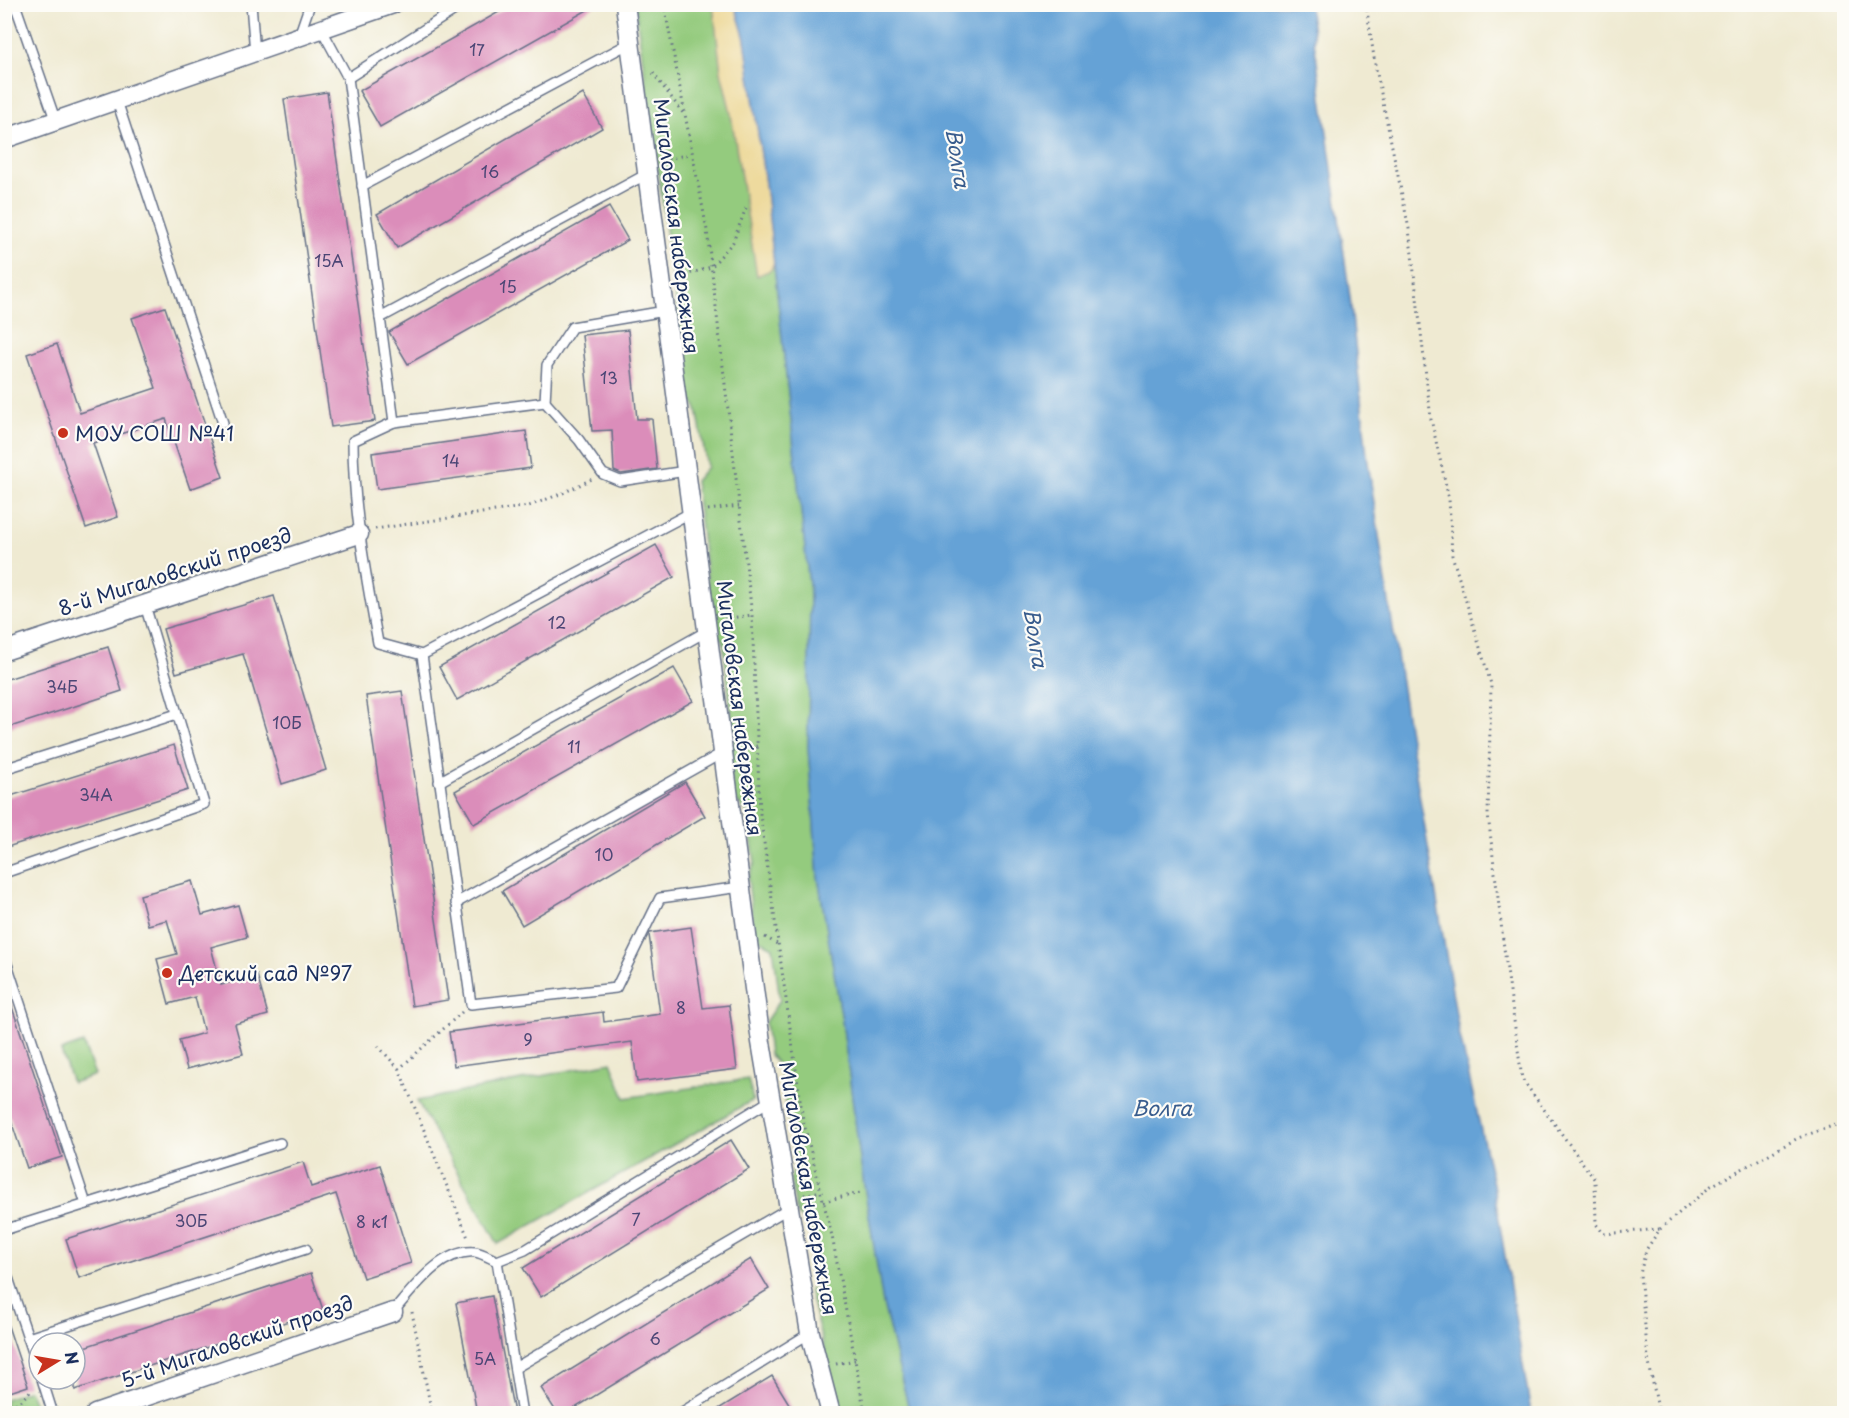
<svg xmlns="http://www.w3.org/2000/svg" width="1849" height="1418" font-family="'Playpen Sans',sans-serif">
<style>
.green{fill:#94cb7e;stroke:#587d6e;stroke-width:1.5}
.sand{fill:#eeda9e;stroke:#84847e;stroke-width:1.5}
.water{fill:#65a2d6;stroke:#40689a;stroke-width:1.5}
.building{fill:#db8dba}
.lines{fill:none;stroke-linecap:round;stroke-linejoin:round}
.service-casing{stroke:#657087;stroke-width:12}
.minor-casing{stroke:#657087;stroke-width:21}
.path{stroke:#657087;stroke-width:3;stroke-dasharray:1.5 4.5;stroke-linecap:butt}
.service{stroke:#fff;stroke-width:9}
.minor{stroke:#fff;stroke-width:18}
.poi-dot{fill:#c8321e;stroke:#fdfcf7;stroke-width:2}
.labels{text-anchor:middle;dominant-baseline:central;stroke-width:4.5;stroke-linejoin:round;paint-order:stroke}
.number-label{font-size:16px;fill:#4b4675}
.street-label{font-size:20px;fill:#1b2f5e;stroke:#fdfcf7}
.poi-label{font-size:20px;fill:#1b2f5e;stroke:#fdfcf7;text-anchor:start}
.water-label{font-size:21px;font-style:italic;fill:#395d8e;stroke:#fdfcf7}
</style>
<rect width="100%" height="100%" fill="#fdfcf7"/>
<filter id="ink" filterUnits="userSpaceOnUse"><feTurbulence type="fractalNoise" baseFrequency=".0167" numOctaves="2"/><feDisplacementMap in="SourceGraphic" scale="12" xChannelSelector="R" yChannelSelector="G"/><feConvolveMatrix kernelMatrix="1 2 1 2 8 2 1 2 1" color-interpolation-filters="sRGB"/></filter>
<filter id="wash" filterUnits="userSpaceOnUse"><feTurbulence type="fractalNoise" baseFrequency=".008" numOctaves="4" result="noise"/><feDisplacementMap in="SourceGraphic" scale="24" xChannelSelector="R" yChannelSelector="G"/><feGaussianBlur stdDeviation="1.35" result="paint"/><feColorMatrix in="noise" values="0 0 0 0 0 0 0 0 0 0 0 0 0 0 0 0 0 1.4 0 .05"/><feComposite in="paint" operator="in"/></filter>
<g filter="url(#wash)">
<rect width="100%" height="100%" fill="#efead2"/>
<g class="green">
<polygon points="635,5 735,5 766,191 810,594 808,748 818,877 842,1020 861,1166 883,1303 910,1413 840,1413 809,1289 822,1287 811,1229 797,1214 790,1178 796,1164 779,1066 769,1054 765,1022 780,1000 773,947 754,937 748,878 755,863 747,811 734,799 729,758 734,740 723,640 714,633 695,481 707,467 697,409 689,395"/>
<polygon points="83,1043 95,1075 72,1083 61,1051"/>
<polygon points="611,1062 625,1098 748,1079 753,1100 498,1244 417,1101"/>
<polygon points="29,1390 39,1413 5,1413 5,1399"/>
</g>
<polygon class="sand" points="713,5 735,5 745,39 766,191 774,262 771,270 757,276 730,109 721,72"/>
<polygon class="water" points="735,5 1309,5 1350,297 1367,456 1406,715 1459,1032 1493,1184 1531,1413 910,1413 883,1303 861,1166 842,1020 818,877 808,748 810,594 766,191 745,39"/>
<g id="blocks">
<g class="building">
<polygon points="513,4 598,4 380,127 359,91"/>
<polygon points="327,92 375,421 331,427 284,99"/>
<polygon points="583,94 602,128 397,248 377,214"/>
<polygon points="609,207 628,240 408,364 389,332"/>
<polygon points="165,307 223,477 190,489 166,419 93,443 118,517 86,528 27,354 57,344 80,413 156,388 132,318"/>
<polygon points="628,330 637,419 652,419 657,469 621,474 614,471 612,430 592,431 582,335"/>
<polygon points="526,431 531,468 377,489 372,453"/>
<polygon points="656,545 674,577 457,700 439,667"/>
<polygon points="274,596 326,770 282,784 243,654 176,673 163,629"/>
<polygon points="108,647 122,691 4,729 4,680"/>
<polygon points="674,668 693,701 474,824 455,791"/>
<polygon points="402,691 448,1000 412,1006 366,696"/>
<polygon points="174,745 188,790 4,848 4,798"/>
<polygon points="685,782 705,816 522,925 502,891"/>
<polygon points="192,881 202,915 238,905 247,937 211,947 221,985 257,975 268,1015 235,1024 243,1054 187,1069 179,1040 204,1033 195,997 169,1004 157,959 177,954 167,920 148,925 140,895"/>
<polygon points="691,927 703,1008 729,1005 737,1069 637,1082 632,1042 454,1066 449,1032 603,1012 604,1022 660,1014 649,935 650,933"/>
<polygon points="4,992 7,992 62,1157 27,1168 4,1100"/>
<polygon points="731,1140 749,1169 541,1297 523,1268"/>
<polygon points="303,1162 311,1187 380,1165 411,1263 363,1278 336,1194 79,1278 66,1239"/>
<polygon points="751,1259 769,1289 567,1413 557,1413 541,1388"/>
<polygon points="311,1273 323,1310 75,1390 75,1350"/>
<polygon points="492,1296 514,1413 477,1413 456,1303"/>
<polygon points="7,1323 28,1386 4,1394 4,1324"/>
<polygon points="772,1376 791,1407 780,1413 712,1413"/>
</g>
</g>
</g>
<g filter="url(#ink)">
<use href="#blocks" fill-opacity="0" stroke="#657087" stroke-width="1.5"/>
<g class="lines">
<g class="service-casing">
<g id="service">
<polyline points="15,4 56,122"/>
<polyline points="251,4 255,53"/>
<polyline points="322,30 348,78 464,4"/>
<polyline points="299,36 310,4"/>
<polyline points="348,78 394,422 545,402 547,365 572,327 665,311"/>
<polyline points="117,101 223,423"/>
<polyline points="362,186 630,43"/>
<polyline points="380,318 647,174"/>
<polyline points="545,402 579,440 603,474 620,481 686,471"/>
<path d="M394 422 353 441C353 509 366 576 378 643L422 655 692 512"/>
<polyline points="422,655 471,1004 616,988 660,898 741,887"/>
<polyline points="4,769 177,714"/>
<polyline points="439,782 707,631"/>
<polyline points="4,873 204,804 145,605"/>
<polyline points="456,903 722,753"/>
<polyline points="4,955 86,1204"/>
<polyline points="4,1230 280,1143"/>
<polyline points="497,1261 522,1414"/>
<polyline points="4,1266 39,1370"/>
<path d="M393 1312C413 1289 441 1249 475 1252 482 1253 490 1258 497 1261L525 1250 771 1100"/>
<polyline points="28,1338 306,1249"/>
<polyline points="515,1368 789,1208"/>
<polyline points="42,1379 53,1414"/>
<polyline points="679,1414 810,1333"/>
</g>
</g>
<g class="minor-casing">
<g id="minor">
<polyline points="625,4 761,1042 810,1333 831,1414"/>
<polyline points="4,139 393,4"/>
<polyline points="4,651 359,534"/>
<polyline points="95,1414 393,1312"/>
</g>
</g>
<g class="path">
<polyline points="664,4 707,230 752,615 760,814 803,1120 832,1236 865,1414"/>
<polyline points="1366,4 1375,64 1409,229 1431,419 1449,499 1452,555 1491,684 1488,815 1504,948 1522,1079 1595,1180 1596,1224 1604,1234 1660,1229 1646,1250 1640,1274 1648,1358 1659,1414"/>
<polyline points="653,73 683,113"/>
<polyline points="662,160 691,154"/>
<polyline points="679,277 711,267 733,242 746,208"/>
<polyline points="708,510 739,506"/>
<polyline points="375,529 529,506 563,493 592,479"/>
<polyline points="724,619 752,615"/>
<polyline points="738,750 757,746"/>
<polyline points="765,937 779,945"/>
<polyline points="462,1012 399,1069 469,1240"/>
<polyline points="378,1046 399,1069"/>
<polyline points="804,1195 821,1191"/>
<polyline points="823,1201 861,1193"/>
<polyline points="1660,1229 1711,1186 1798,1138 1844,1122"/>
<polyline points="412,1312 432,1414"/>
<polyline points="836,1364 855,1360"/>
<polyline points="4,1408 20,1402 32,1389"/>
</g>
<use href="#service" class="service"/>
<use href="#minor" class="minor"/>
</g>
</g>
<g class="poi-dot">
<circle cx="63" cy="433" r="6"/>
<circle cx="167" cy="973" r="6"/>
</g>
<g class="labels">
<g class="number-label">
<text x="477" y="49">17</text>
<text x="490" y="171">16</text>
<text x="329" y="260">15А</text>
<text x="508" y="286">15</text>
<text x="609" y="377">13</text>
<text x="451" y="460">14</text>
<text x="557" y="622">12</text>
<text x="62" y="686">34Б</text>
<text x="287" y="722">10Б</text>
<text x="574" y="746">11</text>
<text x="96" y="794">34А</text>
<text x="604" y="854">10</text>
<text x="681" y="1007">8</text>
<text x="528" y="1039">9</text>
<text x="636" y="1219">7</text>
<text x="191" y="1220">30Б</text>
<text x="372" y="1221">8 к1</text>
<text x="655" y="1338">6</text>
<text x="485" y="1358">5А</text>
</g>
<g class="street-label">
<text transform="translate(677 226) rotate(83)">Мигаловская набережная</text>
<text transform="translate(175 571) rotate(-18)">8-й Мигаловский проезд</text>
<text transform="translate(740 708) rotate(83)">Мигаловская набережная</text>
<text transform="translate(809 1188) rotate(80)">Мигаловская набережная</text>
<text transform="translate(237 1341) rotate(-19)">5-й Мигаловский проезд</text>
</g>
<g class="poi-label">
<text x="75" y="433">МОУ СОШ №41</text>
<text x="179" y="973">Детский сад №97</text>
</g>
<g class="water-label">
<text transform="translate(959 158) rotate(81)">Волга</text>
<text transform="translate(1037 638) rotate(81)">Волга</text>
<text x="1162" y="1107">Волга</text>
</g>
</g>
<rect width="1849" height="1418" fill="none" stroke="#fdfcf7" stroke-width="24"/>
<g transform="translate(57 1361) rotate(79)"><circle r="28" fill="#fdfcf7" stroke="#a3aaba" stroke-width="1.5"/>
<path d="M0-4.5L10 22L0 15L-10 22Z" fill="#c8321e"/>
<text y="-9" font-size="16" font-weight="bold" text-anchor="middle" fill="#1b2f5e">N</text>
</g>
</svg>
